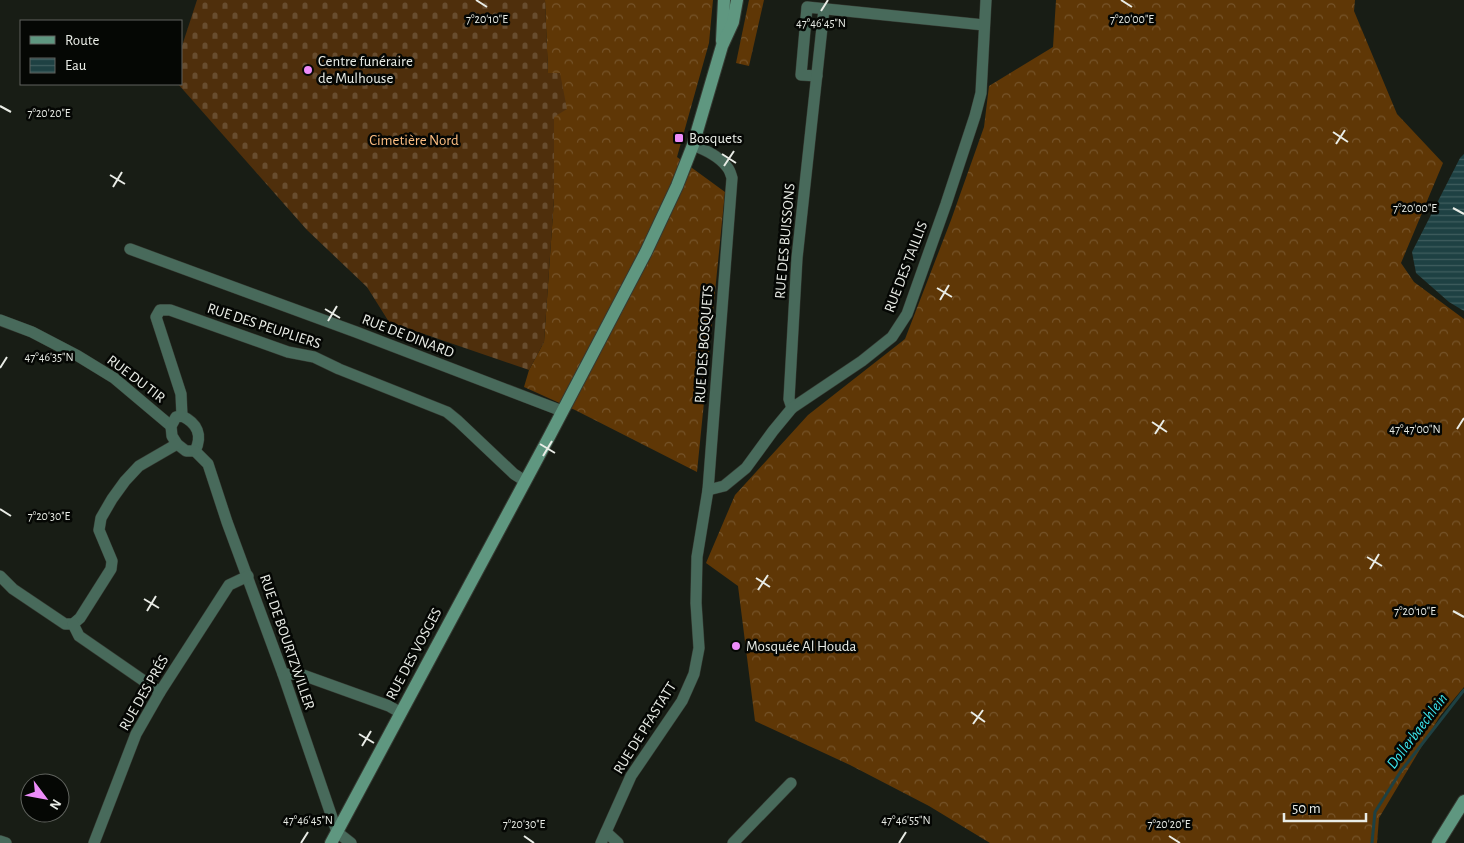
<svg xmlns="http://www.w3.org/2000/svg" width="1464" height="843" font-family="'Alegreya Sans',sans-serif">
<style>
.forest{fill:url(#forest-crowns)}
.cemetery{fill:url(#cemetery-stones)}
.water{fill:url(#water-rules)}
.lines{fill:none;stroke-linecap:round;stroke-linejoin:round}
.stream{stroke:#1e4143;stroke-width:3}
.street-casing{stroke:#353a32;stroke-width:12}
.secondary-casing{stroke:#353a32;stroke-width:14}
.street{stroke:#486a5b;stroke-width:11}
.secondary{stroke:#5f9780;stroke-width:12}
.ticks{fill:none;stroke:#e9ece6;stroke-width:2}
.poi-dot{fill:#ed8cfa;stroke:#050704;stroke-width:2}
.labels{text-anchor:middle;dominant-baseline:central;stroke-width:5;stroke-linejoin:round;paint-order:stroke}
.poi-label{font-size:15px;fill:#e9ece6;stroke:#050704;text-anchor:start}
.park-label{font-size:15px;fill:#fdbe82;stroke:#050704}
.street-label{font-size:15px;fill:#e9ece6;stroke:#050704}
.water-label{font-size:16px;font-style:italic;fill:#3ce5ed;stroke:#050704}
.ticks-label{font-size:12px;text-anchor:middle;fill:#e9ece6;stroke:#050704;stroke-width:5;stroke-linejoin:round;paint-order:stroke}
</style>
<defs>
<pattern id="forest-crowns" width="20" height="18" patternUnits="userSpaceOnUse" patternTransform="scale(1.25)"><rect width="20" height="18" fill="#5f3706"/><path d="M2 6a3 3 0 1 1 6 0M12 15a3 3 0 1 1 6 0" fill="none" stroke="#76542a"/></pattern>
<pattern id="cemetery-stones" width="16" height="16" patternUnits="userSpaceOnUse" patternTransform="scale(1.25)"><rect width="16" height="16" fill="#4f2f0c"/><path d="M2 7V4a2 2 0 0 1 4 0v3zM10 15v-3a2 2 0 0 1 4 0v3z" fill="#684d2f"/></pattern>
<pattern id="water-rules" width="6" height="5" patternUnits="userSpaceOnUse" patternTransform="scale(1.25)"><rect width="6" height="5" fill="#1e4143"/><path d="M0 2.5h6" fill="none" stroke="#3f5d5e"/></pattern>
</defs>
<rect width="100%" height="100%" fill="#181d15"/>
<g class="forest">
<polygon points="545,0 713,0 709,43 677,157 725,192 697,472 575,410 524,387 529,370 544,342 554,199 554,117 548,74"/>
<polygon points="749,0 764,0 749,66 736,63"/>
<polygon points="1056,0 1355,0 1354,11 1397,114 1443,163 1401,263 1414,282 1464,319 1464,687 1440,716 1379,818 1377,843 990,843 929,806 850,765 755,721 738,586 706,563 735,495 808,415 905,339 951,220 984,127 989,86 1053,47"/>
</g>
<polygon class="cemetery" points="197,0 545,0 548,73 560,73 567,109 554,117 554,199 544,342 529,370 389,322 367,287 307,230 178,84 181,84 181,49"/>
<polygon class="water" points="1464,154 1464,311 1449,302 1416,273 1412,252 1460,158"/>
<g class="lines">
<polyline class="stream" points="1372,843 1375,812 1401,771 1464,690"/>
<g class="street-casing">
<g id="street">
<polyline points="817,76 801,75 807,7 984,25"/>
<polyline points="130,249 356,332 562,411"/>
<polyline points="0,320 32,332 78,356 114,378 171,426"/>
<polyline points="792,408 789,399 797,258 824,9"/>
<polyline points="182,416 181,394 156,317 160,310 170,310 288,352 314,357 339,369 447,412 458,421 514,474 525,481"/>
<path d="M182 416C197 423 203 435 195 451H186L177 444 172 436 171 426 176 417Z"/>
<polyline points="195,451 208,464 227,522 283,674 337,832 351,843"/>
<polyline points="708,490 724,486 746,468 773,431 792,408 862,361 892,337 907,314 946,204 975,116 981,93 986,0"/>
<polyline points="0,576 13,589 65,624 73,624"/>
<polyline points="73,624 80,618 111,569 112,561 99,530 101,518 112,499 125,481 139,466 177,444"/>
<polyline points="73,624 79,636 160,692"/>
<polyline points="283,674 300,674 389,706 401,713"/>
<polyline points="606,832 618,843"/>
<polyline points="0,841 6,843"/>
<polyline points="94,843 136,734 160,692 229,585 248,576"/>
<path d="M601 843 631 776 682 701 694 674 699 648 696 603 697 557 708 490 732 178C731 175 730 170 727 167 719 156 705 150 693 145"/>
<polyline points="733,843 791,783"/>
</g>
</g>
<g class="secondary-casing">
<g id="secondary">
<polyline points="722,41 724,0"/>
<polyline points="331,843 549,437 646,252 677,186 693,145 722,46 733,22 737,0"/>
<polyline points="1438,843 1464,801"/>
</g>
</g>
<use href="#street" class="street"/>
<use href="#secondary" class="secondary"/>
</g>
<path class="ticks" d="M476 0 487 7M1121 0 1132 7M821 11 828 0M0 106 11 112M1333 132 1348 142M1336 144 1345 130M722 154 736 163M724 166 734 151M110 175 125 184M113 187 122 172M1453 208 1464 214M937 288 952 297M940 300 949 285M325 309 340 318M328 321 337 306M0 368 7 357M1152 422 1167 432M1457 429 1464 418M1155 434 1164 420M540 444 555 453M543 456 552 441M0 509 11 516M1367 557 1382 566M1370 569 1379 554M756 578 770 587M758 590 768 575M144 599 159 608M147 611 156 596M1453 611 1464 617M971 712 985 722M973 724 983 710M359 734 374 743M362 746 371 731M524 836 534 843M1169 836 1180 843M301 843 308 832M899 843 906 832"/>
<g class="poi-dot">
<circle cx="308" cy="70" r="5"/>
<rect x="674" y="133" width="10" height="10" rx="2.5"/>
<circle cx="736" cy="646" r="5"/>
</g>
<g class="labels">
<g class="poi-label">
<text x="318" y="61">Centre funéraire<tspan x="318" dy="17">de Mulhouse</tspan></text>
<text x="689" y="138">Bosquets</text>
<text x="746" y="646">Mosquée Al Houda</text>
</g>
<g class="park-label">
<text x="414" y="140">Cimetière Nord</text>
</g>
<g class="street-label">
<text transform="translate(785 241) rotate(-85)">RUE DES BUISSONS</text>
<text transform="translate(906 267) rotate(-69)">RUE DES TAILLIS</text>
<text transform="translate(264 326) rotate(18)">RUE DES PEUPLIERS</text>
<text transform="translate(408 336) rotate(21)">RUE DE DINARD</text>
<text transform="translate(704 344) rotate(-86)">RUE DES BOSQUETS</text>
<text transform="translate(136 379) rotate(37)">RUE DU TIR</text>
<text transform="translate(287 642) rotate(71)">RUE DE BOURTZWILLER</text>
<text transform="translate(414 654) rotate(-62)">RUE DES VOSGES</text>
<text transform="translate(144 693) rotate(-60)">RUE DES PRÉS</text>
<text transform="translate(645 728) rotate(-58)">RUE DE PFASTATT</text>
</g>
<g class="water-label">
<text transform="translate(1417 731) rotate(-53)">Dollerbaechlein</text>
</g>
</g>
<g class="ticks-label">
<text x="487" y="23">7°20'10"E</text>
<text x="1132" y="23">7°20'00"E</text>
<text x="821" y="27">47°46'45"N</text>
<text x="49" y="117">7°20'20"E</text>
<text x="1415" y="212">7°20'00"E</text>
<text x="49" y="361">47°46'35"N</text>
<text x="1415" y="433">47°47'00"N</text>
<text x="49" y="520">7°20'30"E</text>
<text x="1415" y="615">7°20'10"E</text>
<text x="308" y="824">47°46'45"N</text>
<text x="906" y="824">47°46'55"N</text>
<text x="524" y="828">7°20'30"E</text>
<text x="1169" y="828">7°20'20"E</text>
</g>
<rect x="20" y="20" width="162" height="65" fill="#050704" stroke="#60635e"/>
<rect x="30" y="36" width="25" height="8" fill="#5f9780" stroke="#60635e"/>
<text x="65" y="45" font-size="15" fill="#e9ece6">Route</text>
<rect x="30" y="58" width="25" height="15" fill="url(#water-rules)" stroke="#60635e"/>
<text x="65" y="70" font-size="15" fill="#e9ece6">Eau</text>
<g transform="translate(45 798) rotate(122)"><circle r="24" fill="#050704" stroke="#60635e"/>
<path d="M0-4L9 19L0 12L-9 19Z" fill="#ed8cfa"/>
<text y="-8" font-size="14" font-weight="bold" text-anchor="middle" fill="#e9ece6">N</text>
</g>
<path d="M1284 813v8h82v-8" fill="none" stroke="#e9ece6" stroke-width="2.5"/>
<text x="1292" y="813" font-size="15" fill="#e9ece6" stroke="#050704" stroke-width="4" paint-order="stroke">50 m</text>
</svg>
